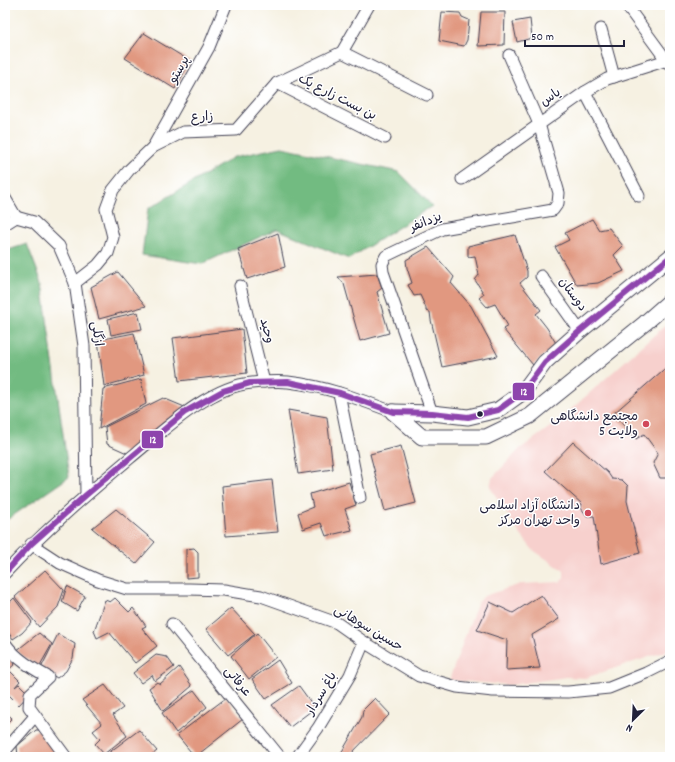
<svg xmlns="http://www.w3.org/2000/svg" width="675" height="762" font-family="Dekko,'Playpen Sans Arabic',sans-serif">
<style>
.built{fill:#f7d0cd}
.forest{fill:#72bb81;stroke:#4a6e5e}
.building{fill:#e19880}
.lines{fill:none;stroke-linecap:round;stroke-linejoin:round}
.minor-casing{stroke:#424154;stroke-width:13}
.secondary-casing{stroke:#424154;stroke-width:17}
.minor{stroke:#fff;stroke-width:11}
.secondary{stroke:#fff;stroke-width:15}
.bus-1-casing{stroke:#fff;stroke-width:9}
.bus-1{stroke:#8e44ad;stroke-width:6}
.bus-dot{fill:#22223b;stroke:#fff;stroke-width:1.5}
.poi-dot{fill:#d1495b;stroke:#fff;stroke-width:1.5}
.labels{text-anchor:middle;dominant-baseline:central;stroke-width:3;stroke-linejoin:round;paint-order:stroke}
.street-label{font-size:13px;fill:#22223b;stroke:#fff}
.poi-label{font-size:13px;fill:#22223b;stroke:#fff;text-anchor:end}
.line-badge{stroke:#fff;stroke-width:1.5}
.badge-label{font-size:11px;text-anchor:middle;font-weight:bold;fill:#fff}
</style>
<rect width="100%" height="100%" fill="#fff"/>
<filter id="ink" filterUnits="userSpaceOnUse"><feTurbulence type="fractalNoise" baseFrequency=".025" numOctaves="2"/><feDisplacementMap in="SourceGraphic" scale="8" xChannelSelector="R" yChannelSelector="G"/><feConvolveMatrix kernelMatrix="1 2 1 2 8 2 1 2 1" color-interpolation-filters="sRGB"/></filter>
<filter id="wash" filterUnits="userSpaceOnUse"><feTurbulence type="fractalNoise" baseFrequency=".012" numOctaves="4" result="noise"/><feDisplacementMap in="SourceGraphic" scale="16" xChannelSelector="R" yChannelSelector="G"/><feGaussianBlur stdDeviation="0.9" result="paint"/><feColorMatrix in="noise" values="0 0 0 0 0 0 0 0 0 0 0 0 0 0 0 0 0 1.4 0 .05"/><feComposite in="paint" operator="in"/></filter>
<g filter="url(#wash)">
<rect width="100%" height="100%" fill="#f6f1e2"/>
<polygon class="built" points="670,321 670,650 585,678 566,677 510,685 449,680 477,604 484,596 521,584 560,582 564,578 564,571 533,550 520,534 490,487 492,478 520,449 557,422"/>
<g class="forest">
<polygon points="282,147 399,172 432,206 349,259 277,229 202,264 142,255 148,209 234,157"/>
<polygon points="27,244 42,283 69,477 5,521 5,251"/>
</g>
<g id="blocks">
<g class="building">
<polygon points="442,12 460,13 462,17 469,20 467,40 464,46 439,41"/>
<polygon points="481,12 505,12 504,45 478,46"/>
<polygon points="530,19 532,38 517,42 513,22"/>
<polygon points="144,33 190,61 175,89 125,58"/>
<polygon points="592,219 599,230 609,228 623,246 614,255 624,271 598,283 577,285 555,247 569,240 565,233"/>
<polygon points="278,233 285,267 247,279 238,249"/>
<polygon points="515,235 527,271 527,277 520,283 541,310 536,314 547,328 557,345 533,365 503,329 508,326 495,304 487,307 479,298 484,294 475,280 479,275 475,256 468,257 468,246"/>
<polygon points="428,247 454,277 451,283 471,306 498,356 442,367 431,320 430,312 426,311 426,308 420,295 414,296 408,285 412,283 407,268 406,260"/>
<polygon points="118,272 146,306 99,319 91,287"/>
<polygon points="377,274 382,288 377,292 389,333 360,341 344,284 338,277"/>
<polygon points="138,312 142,329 111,335 108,319"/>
<polygon points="242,329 247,373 179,381 173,338"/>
<polygon points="134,333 144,375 104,386 98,340"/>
<polygon points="670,364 670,478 660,478 653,463 658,453 644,434 636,439 613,414"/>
<polygon points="141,379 146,404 99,429 103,389"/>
<polygon points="163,398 187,408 129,454 107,444 105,427"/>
<polygon points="288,410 327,417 333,469 298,474"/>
<polygon points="573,442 608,473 612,479 622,480 628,486 627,501 640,553 601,564 594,516 587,516 581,508 582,504 545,471"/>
<polygon points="401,446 416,503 385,511 370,454"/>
<polygon points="272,480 278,532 226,536 222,486"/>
<polygon points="349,482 356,505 345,509 352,530 326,536 321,523 303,529 298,513 313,507 310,494"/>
<polygon points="116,509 155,542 136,564 92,528"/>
<polygon points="194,548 198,552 198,577 186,578 186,549"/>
<polygon points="45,570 64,590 58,607 39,627 15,597"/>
<polygon points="67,586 85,596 77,611 62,602"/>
<polygon points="541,595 559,619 532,635 540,668 506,670 507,640 477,630 490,602 513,613"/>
<polygon points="14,598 32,622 22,633 13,639 5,628 5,607"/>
<polygon points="115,598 129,612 133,608 146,626 142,628 157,646 135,663 109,632 97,638 94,631 105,600 110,602"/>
<polygon points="231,608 255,634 228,655 206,629"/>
<polygon points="39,633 52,644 39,667 16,651"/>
<polygon points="257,633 276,657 249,679 231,656"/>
<polygon points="58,634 75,644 73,658 66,671 57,678 41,668"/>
<polygon points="156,655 167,657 174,667 155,681 152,675 141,683 133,673"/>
<polygon points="5,657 15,664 5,673"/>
<polygon points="278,660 292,683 266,699 252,679"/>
<polygon points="179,667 192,686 163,711 149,688 157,682 160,684"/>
<polygon points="10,671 20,681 15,687 19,684 29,694 19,705 8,694 5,697 5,675"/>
<polygon points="105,685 123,708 113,715 127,736 104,754 95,744 100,739 93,731 102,724 82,700"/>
<polygon points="299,686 315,708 290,727 272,705"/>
<polygon points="194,690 207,707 176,733 162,713"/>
<polygon points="226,698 243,719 195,757 177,735"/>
<polygon points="375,698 390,714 348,757 340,755 362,717 363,710"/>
<polygon points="5,712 12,718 5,725"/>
<polygon points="36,730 43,730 63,757 18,757 17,746"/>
<polygon points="139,730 157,751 149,757 103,757"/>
</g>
</g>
</g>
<g filter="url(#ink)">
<use href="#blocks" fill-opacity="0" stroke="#424154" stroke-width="1"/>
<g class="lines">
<g class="minor-casing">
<g id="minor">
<polyline points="626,5 670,65"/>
<polyline points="601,29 614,77"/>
<polyline points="342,52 427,95"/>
<polyline points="277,83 385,138"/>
<polyline points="585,92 639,196"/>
<polyline points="153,147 209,47 226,5"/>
<polyline points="462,179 585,92 607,79 667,60"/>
<polyline points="5,198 16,217"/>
<polyline points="5,224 16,217 34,222 59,246 75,283 84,346 86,495"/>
<polyline points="541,276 580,331"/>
<polyline points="75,283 98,265 108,253 113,237 106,209 113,190 129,170 153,147 183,132 236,130 277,83 342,52 369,5"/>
<polyline points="240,286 264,382"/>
<polyline points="339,393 360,498"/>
<polyline points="432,413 383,272 382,264 386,256 442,229 553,210 558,203 559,193 539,124 509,55"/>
<polyline points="31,544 60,563 98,580 127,589 189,589 224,590 261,596 337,623 364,642 419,676 457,687 493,691 568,692 609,688 646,673 670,661"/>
<path d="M5 573C44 531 86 495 130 458 162 432 209 386 252 383 263 382 277 381 288 382 325 386 359 399 393 412"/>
<polyline points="172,624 280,757"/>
<path d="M5 643C16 659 32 668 48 677L30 694 29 707 66 757"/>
<polyline points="5,751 35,716"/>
<polyline points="297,757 318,728 350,675 364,642"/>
</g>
</g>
<g class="secondary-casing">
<g id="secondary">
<polyline points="393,412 432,413 468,417 498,410 523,392 545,362 580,331 670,257"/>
<polyline points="393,412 422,437 486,437 530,416 645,323 670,301"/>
</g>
</g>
<use href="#minor" class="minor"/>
<use href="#secondary" class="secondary"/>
<g class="bus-1-casing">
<polyline id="bus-1" points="5,573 31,544 86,495 185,412 223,391 250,383 288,382 340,393 393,412 432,413 468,417 498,410 523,392 545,362 580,331 670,257"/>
</g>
<use href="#bus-1" class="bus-1"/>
</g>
</g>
<circle class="bus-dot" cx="480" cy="414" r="3.5"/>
<g class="poi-dot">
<circle cx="646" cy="424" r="4"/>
<circle cx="588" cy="513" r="4"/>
</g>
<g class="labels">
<g class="street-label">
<text transform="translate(180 70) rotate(-61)">پرستو</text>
<text transform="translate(337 98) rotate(27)">بن بست زارع یک</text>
<text transform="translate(551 98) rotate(-35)">یاس</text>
<text transform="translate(202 118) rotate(-3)">زارع</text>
<text transform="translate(426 223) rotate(-22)">یزدانفر</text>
<text transform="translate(572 295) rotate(54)">دوستان</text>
<text transform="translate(266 331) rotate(76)">وحید</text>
<text transform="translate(96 334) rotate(83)">ازگلی</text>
<text transform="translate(368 629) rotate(31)">حسین سوهانی</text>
<text transform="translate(237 682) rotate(51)">عرفاتی</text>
<text transform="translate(322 694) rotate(-59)">باغ سردار</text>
</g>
<g class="poi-label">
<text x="638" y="417">مجتمع دانشگاهی<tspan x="638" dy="15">ولایت 5</tspan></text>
<text x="580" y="506">دانشگاه آزاد اسلامی<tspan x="580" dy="15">واحد تهران مرکز</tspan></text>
</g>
</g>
<g class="line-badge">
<rect x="512" y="382" width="23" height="19" rx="4" fill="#8e44ad"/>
<rect x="141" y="430" width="23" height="19" rx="4" fill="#8e44ad"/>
</g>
<g class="badge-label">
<text x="524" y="395">12</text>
<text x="153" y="443">12</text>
</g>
<rect width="675" height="762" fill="none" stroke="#fff" stroke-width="20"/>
<g transform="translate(633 720) rotate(204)" stroke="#ffffff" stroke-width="3" paint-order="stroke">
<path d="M0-3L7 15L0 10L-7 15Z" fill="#22223b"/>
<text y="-6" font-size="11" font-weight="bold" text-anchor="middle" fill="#22223b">N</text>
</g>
<path d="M525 40v6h99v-6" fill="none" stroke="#22223b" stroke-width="2"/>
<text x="531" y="40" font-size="12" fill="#22223b" stroke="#ffffff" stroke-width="3" paint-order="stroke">50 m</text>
</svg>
